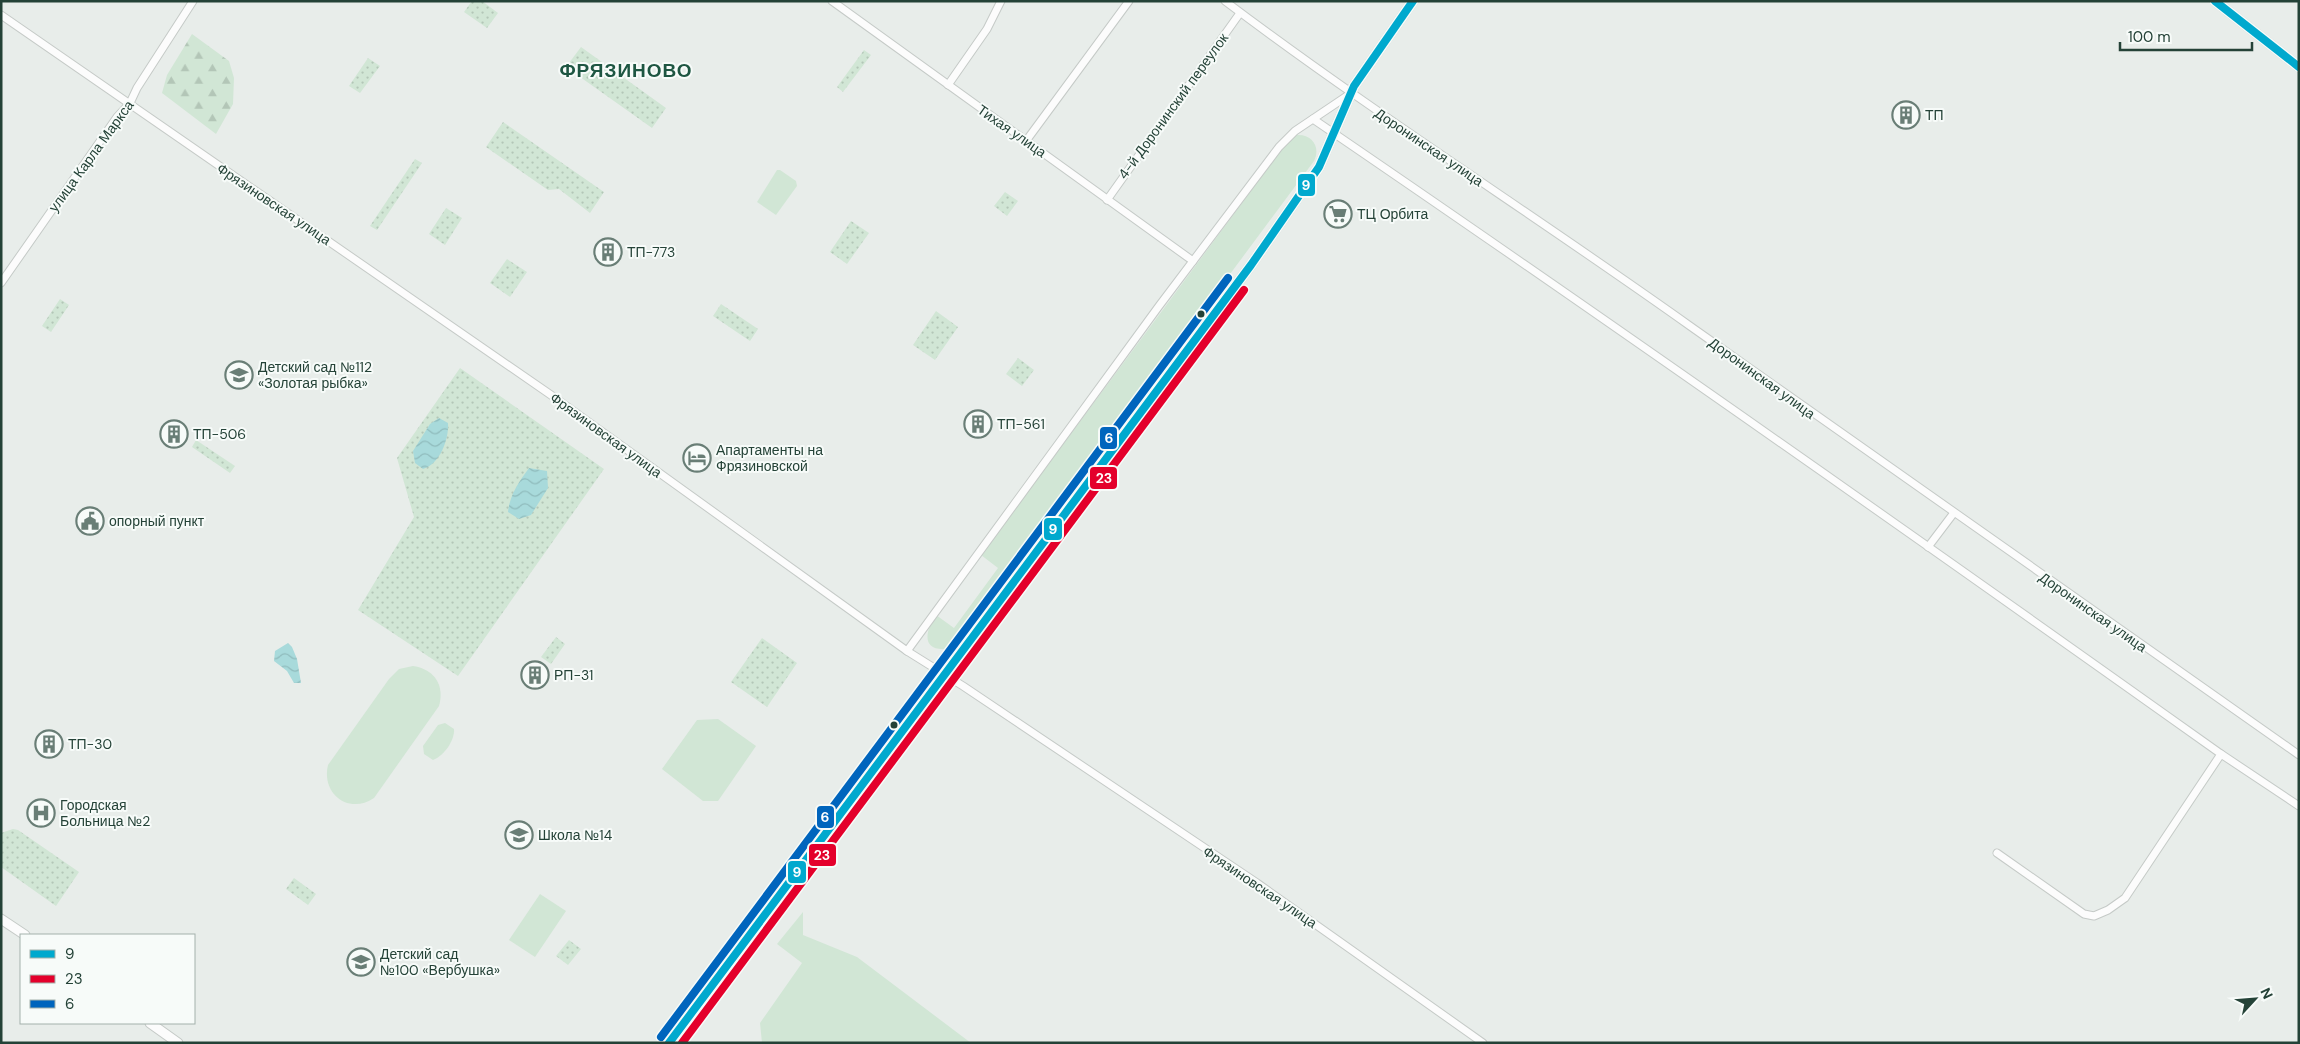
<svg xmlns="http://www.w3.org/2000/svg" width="2300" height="1044" font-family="'DM Sans',sans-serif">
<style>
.grass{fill:#d1e6d5}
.forest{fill:url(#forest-firs)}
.park{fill:url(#park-dots)}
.water{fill:url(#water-waves)}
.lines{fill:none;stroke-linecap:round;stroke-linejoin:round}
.minor-casing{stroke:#c5cac7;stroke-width:9}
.tertiary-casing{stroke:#c5cac7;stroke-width:11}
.minor{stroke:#fcfcfc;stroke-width:7}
.tertiary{stroke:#fcfcfc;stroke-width:9}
.bus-1-casing{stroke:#f7fbf9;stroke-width:11}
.bus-2-casing{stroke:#f7fbf9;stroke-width:11}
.bus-3-casing{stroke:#f7fbf9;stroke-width:11}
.bus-1{stroke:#00a9ce;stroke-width:8}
.bus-2{stroke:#e4002b;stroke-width:8}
.bus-3{stroke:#0065bd;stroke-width:8}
.bus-dot{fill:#244237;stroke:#f7fbf9;stroke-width:2}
.labels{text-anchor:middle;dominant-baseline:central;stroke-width:4;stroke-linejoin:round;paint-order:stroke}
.street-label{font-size:14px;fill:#244237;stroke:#f7fbf9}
.poi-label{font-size:14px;fill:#244237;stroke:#f7fbf9;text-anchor:start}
.district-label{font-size:19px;font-weight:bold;letter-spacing:1px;fill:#1e5642;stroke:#f7fbf9}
.line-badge{stroke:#f7fbf9;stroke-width:2}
.badge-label{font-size:14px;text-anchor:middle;font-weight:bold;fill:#fff}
</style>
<defs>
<pattern id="forest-firs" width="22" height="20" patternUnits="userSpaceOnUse" patternTransform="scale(1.25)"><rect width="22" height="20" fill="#d1e6d5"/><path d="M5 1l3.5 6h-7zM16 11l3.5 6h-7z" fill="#b3c6b7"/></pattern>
<pattern id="park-dots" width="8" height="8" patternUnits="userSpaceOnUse" patternTransform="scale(1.25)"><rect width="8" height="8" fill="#d1e6d5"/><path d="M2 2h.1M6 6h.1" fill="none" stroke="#b3c6b7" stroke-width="1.8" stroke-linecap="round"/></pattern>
<pattern id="water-waves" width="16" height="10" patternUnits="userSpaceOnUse" patternTransform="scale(1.25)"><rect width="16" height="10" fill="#a8dadb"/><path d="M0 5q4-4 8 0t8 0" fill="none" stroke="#90bcbd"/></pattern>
</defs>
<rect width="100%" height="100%" fill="#e8edea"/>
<g class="grass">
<path d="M1297 135C1312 134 1321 147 1314 161L956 643 946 649C920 651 926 629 936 615L954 628 998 568 981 555 1288 141Z"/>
<polygon points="777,170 780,170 796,181 797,186 776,215 757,202"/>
<path d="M413 666C434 669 445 685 439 706L374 798C349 815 321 794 328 765L389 679 399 669Z"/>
<polygon points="718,719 756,746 718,801 703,801 662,769 697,720"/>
<path d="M445 723 454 729C455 740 444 756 433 760L424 754 423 746 438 725Z"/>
<polygon points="540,894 566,911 535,957 509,940"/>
<polygon points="803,912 803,935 857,957 971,1043 762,1043 760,1023 802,963 777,944"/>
</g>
<polygon class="forest" points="192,34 229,61 234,78 233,104 216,134 162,93 167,75"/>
<g class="park">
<polygon points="472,1 482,1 498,13 487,28 464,12"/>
<polygon points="581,47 666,108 652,128 566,67"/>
<polygon points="864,50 871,55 843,92 837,87"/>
<polygon points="368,58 380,66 360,93 349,86"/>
<polygon points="503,122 604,192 590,213 559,189 548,190 486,147"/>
<polygon points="415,159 422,163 377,230 370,226"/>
<polygon points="1005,192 1018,201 1007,216 994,206"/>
<polygon points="446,208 462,218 445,245 429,234"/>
<polygon points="851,221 869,233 847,264 830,252"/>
<polygon points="507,259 527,272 510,297 490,283"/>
<polygon points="60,299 69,305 51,332 42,326"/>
<polygon points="721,304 758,329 750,341 713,316"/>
<polygon points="936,311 958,327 935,360 913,345"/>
<polygon points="1018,358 1034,370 1022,386 1006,374"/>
<polygon points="460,368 604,469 458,676 358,610 414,517 397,458"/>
<polygon points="196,440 235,466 230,473 192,447"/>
<polygon points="556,637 565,644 551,664 541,657"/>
<polygon points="762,638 797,663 767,707 731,682"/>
<polygon points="13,829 18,830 79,872 56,906 1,867 1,833"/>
<polygon points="294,878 316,894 308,905 286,889"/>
<polygon points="569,940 581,949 568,965 556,956"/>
</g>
<g class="water">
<path d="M439 418 448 423C449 439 440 464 423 469L415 463 413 451 430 424Z"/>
<path d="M529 468 547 471 548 488 531 515 519 519 508 512C510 494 519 482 529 468Z"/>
<polygon points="288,643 292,647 297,659 301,683 294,683 287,671 274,661 275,651"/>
</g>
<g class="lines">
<g class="minor-casing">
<g id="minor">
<polyline points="832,1 1193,261"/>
<path d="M1225 1C1376 115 1536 216 1690 326 1892 470 2095 613 2299 755"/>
<polyline points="1,15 551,395 907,651 963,686 1257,883 1483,1043"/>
<polyline points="948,85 987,29 1001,1"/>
<path d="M1313 119C1618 327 1920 540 2221 754L2125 898 2108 910 2094 916 2084 914 1997 853"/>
<polyline points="1026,141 1129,1"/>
<polyline points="1107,200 1240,13"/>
<polyline points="1,283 117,117 130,103 137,88 193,1"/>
<polyline points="1928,547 1953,514"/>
<polyline points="907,651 1159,306 1279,147 1295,131 1350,94"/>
<polyline points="2221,754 2299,806"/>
</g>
</g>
<g class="tertiary-casing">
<g id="tertiary">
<polyline points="2215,1 2299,67"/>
<polyline points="1,919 25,935"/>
<polyline points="150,1023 178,1043"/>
<polyline points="669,1043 1251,265 1319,167 1354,86 1413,1"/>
</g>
</g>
<use href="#minor" class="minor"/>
<use href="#tertiary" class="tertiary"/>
<g class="bus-1-casing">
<g id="bus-1">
<polyline points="2215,1 2299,67"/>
<polyline points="669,1043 1251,265 1319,167 1354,86 1413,1"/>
</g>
</g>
<g class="bus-2-casing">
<polyline id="bus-2" points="682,1043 1244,290"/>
</g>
<g class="bus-3-casing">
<polyline id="bus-3" points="661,1037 1228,278"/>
</g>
<use href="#bus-1" class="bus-1"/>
<use href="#bus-2" class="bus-2"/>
<use href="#bus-3" class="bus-3"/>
</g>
<defs>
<g id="building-ring" transform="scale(1.4375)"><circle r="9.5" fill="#f7fbf9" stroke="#697e76" stroke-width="1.5"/><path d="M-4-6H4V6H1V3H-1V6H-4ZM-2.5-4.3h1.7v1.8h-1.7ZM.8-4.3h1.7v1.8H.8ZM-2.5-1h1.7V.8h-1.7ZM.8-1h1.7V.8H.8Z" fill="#697e76"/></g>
<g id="supermarket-ring" transform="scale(1.4375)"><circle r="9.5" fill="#f7fbf9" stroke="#697e76" stroke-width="1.5"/><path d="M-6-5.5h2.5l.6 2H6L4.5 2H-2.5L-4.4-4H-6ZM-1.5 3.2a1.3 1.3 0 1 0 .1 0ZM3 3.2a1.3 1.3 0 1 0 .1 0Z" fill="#697e76"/></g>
<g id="school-ring" transform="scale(1.4375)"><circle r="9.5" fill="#f7fbf9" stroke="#697e76" stroke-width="1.5"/><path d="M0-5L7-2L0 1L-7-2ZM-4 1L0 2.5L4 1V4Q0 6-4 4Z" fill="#697e76"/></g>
<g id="hotel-ring" transform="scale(1.4375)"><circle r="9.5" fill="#f7fbf9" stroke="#697e76" stroke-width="1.5"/><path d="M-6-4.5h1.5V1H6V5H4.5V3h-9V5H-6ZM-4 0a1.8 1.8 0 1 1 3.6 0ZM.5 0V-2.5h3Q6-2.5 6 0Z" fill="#697e76"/></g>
<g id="civic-ring" transform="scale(1.4375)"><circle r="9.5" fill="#f7fbf9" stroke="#697e76" stroke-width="1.5"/><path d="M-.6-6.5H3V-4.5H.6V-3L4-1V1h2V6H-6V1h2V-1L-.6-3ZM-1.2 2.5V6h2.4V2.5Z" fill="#697e76"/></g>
<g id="hospital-ring" transform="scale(1.4375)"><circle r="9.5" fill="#f7fbf9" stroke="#697e76" stroke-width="1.5"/><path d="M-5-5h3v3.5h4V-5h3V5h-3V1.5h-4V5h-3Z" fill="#697e76"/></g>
</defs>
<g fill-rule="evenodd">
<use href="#building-ring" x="1906" y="115"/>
<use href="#supermarket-ring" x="1338" y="214"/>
<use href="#building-ring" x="608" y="252"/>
<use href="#school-ring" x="239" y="375"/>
<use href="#building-ring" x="978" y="424"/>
<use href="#building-ring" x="174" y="434"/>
<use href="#hotel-ring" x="697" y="458"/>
<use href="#civic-ring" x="90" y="521"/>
<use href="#building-ring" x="535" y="675"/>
<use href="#building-ring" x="49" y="744"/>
<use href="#hospital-ring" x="41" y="813"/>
<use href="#school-ring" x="519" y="835"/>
<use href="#school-ring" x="361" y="962"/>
</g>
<g class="bus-dot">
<circle cx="1201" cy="314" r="4.5"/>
<circle cx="894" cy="725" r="4.5"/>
</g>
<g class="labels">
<g class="street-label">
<text transform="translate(1173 106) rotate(-54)">4-й Доронинский переулок</text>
<text transform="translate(1012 131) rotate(35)">Тихая улица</text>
<text transform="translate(1429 147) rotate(34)">Доронинская улица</text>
<text transform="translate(91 156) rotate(-54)">улица Карла Маркса</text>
<text transform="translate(274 204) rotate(34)">Фрязиновская улица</text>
<text transform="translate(1762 378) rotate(36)">Доронинская улица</text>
<text transform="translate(606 435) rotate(36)">Фрязиновская улица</text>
<text transform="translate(2093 612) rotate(35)">Доронинская улица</text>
<text transform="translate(1260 887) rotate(34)">Фрязиновская улица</text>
</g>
<g class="poi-label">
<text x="1925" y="115">ТП</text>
<text x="1357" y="214">ТЦ Орбита</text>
<text x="627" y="252">ТП-773</text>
<text x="258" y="367">Детский сад №112<tspan x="258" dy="16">«Золотая рыбка»</tspan></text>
<text x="997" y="424">ТП-561</text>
<text x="193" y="434">ТП-506</text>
<text x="716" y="450">Апартаменты на<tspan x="716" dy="16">Фрязиновской</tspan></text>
<text x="109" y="521">опорный пункт</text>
<text x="554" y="675">РП-31</text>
<text x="68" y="744">ТП-30</text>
<text x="60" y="805">Городская<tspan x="60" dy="16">Больница №2</tspan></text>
<text x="538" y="835">Школа №14</text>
<text x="380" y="954">Детский сад<tspan x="380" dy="16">№100 «Вербушка»</tspan></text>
</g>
<g class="district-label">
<text x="626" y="70">ФРЯЗИНОВО</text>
</g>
</g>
<g class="line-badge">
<rect x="1297" y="173" width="19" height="24" rx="5" fill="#00a9ce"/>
<rect x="1099" y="426" width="19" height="24" rx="5" fill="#0065bd"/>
<rect x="1089" y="466" width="29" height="24" rx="5" fill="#e4002b"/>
<rect x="1043" y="517" width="20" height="24" rx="5" fill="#00a9ce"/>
<rect x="816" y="805" width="19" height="24" rx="5" fill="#0065bd"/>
<rect x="808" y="843" width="29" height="24" rx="5" fill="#e4002b"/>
<rect x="787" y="860" width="20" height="24" rx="5" fill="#00a9ce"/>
</g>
<g class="badge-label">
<text x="1306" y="190">9</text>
<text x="1109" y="443">6</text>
<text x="1104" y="483">23</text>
<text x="1053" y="534">9</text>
<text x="825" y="822">6</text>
<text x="822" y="860">23</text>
<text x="797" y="877">9</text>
</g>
<rect width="2300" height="1044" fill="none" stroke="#244237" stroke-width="5"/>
<rect x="20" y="934" width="175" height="90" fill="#f7fbf9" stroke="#a3b1ab"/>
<rect x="30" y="950" width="25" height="8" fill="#00a9ce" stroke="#a3b1ab"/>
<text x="65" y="959" font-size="15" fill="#244237">9</text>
<rect x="30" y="975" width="25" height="8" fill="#e4002b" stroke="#a3b1ab"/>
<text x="65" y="984" font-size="15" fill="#244237">23</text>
<rect x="30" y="1000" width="25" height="8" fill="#0065bd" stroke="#a3b1ab"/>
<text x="65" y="1009" font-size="15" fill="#244237">6</text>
<g transform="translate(2255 999) rotate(64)" stroke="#f7fbf9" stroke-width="4" paint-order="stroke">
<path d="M0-4L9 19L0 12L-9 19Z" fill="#244237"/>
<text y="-8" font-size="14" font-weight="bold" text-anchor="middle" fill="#244237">N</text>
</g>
<path d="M2120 42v8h132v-8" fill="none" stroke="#244237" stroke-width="2.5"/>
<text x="2128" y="42" font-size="15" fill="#244237" stroke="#f7fbf9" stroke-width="4" paint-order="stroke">100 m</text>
</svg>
